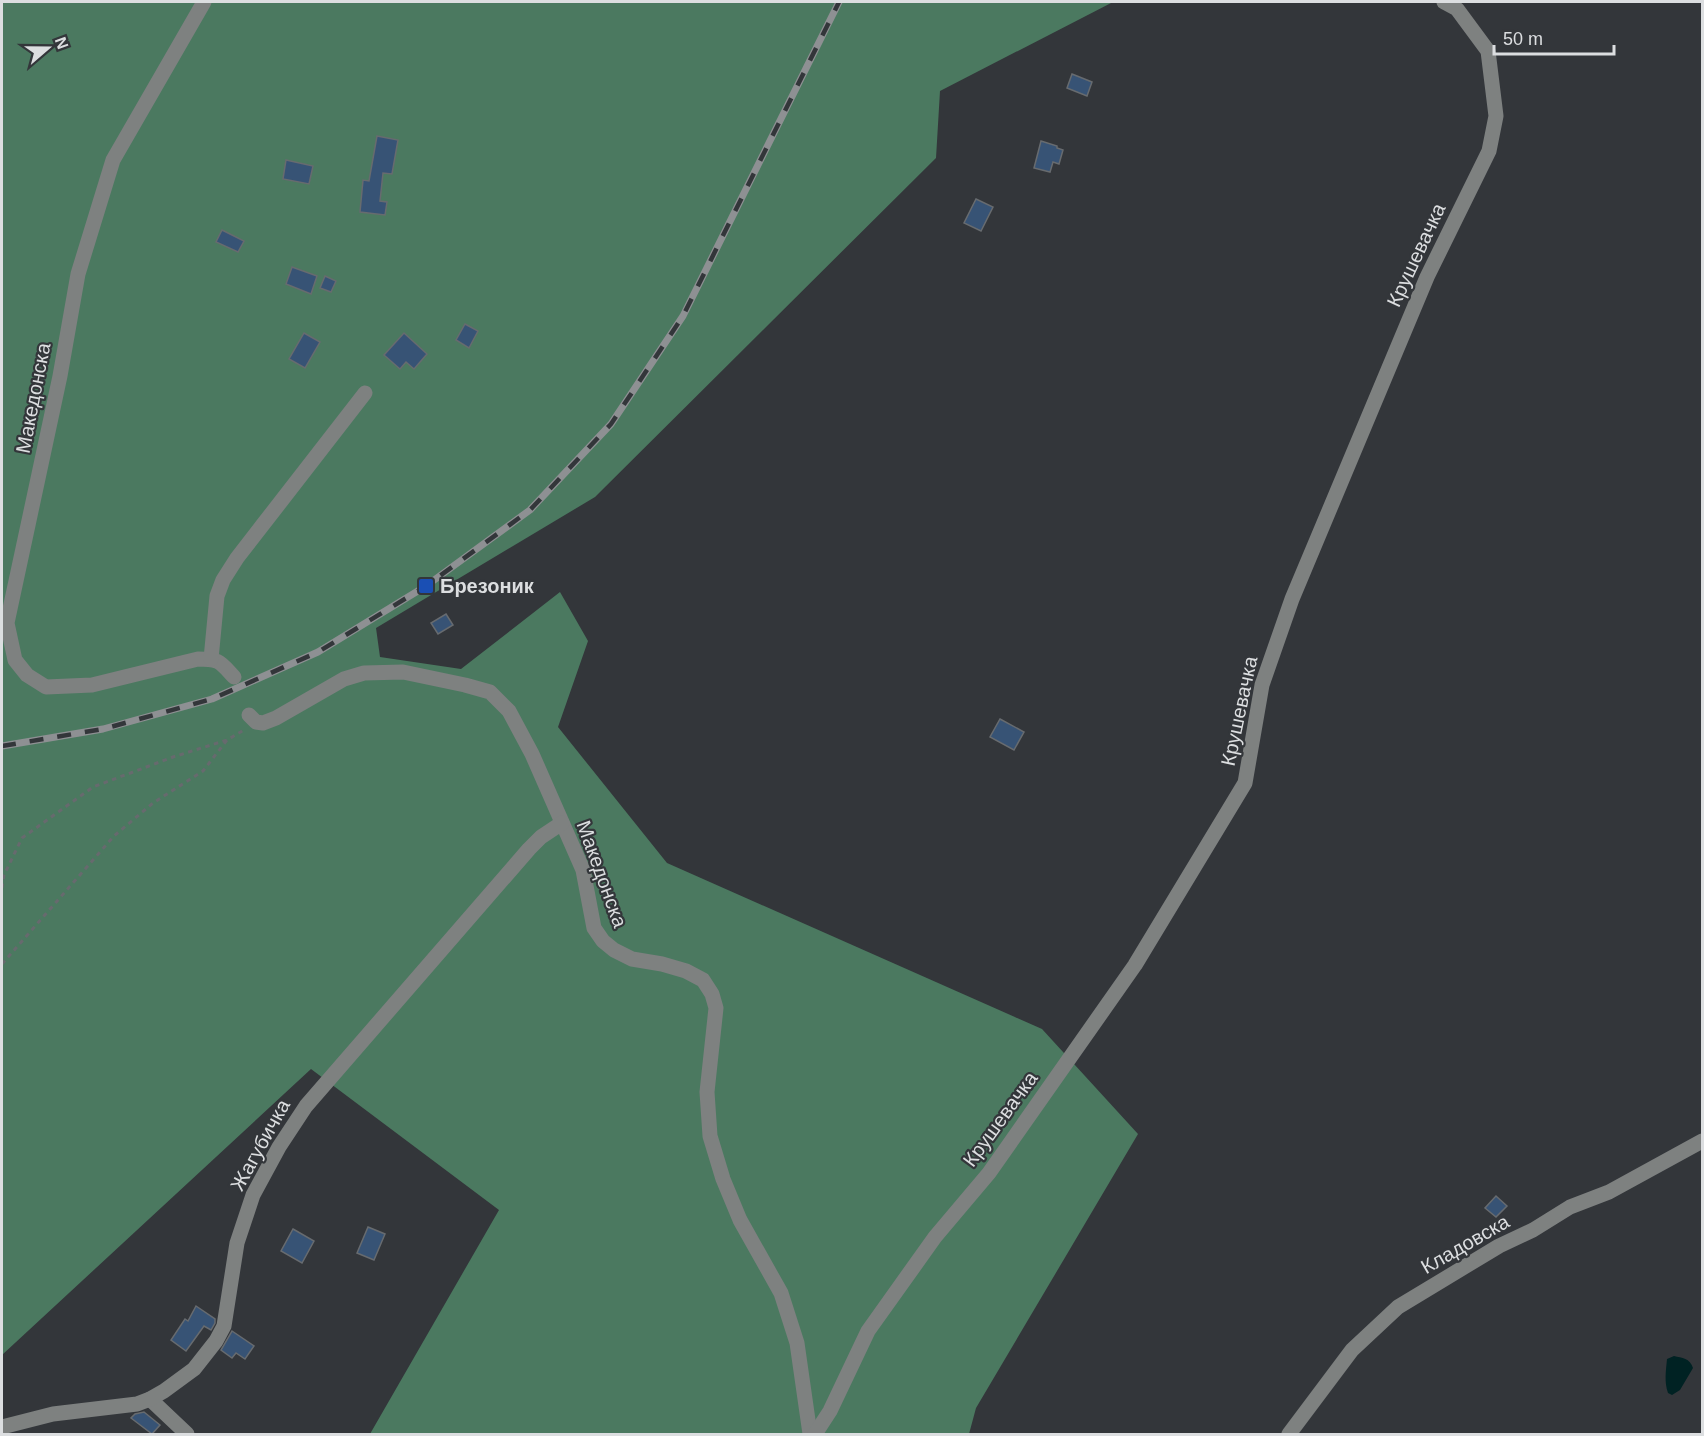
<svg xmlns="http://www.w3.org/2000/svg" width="1704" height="1436" font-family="Arial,sans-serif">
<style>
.forest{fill:#4b7960}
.water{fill:#002223}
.building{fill:#375375;stroke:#676b6f;stroke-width:1.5}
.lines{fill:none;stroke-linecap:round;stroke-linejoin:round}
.path{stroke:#676a6e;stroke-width:3;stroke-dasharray:4.5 4.5;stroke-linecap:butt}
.minor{stroke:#7e8180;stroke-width:15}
.rail-casing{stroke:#8e9093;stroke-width:7}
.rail{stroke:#33363a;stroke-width:4.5;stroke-dasharray:14;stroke-linecap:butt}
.transit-dot{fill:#1a4fb4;stroke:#33363a;stroke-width:2}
.labels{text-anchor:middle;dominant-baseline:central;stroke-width:4.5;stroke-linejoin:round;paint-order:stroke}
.street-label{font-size:20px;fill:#dcdee0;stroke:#33363a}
.poi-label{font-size:20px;font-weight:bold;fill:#dcdee0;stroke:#33363a;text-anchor:start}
</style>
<rect width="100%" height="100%" fill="#33363a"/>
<polygon class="forest" points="2,2 1113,2 940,91 936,158 595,497 376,628 380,657 461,669 560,592 588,641 558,727 667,863 1042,1029 1138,1134 976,1408 969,1434 370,1434 499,1210 311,1069 2,1355"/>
<path class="water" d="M1674 1356C1682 1358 1690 1358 1693 1368L1680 1390 1672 1395 1668 1393C1664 1382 1666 1370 1667 1359Z"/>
<g class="building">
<polygon points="1072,74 1092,82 1087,96 1067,88"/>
<polygon points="377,136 398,140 392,174 383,173 380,201 387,202 385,215 360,212 363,180 369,181"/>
<polygon points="1041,141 1057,146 1057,148 1063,150 1059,164 1053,162 1050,172 1034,168"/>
<polygon points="286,160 313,166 309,184 283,179"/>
<polygon points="976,199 993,207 981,231 964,223"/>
<polygon points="222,230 244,241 238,252 216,242"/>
<polygon points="292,267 317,276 311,294 286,284"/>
<polygon points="325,276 336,281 331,292 320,288"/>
<polygon points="465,324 478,331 469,348 456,340"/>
<polygon points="304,333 320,342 305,368 289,359"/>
<polygon points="404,333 427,354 414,369 406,362 400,369 384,355"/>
<polygon points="446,614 453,625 438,634 431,623"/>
<polygon points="1000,719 1024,732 1014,750 990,737"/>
<polygon points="1496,1196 1507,1206 1496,1217 1485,1208"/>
<polygon points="368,1227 385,1234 374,1260 357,1253"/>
<polygon points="293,1229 314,1241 302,1263 281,1251"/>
<polygon points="196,1306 215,1319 215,1323 211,1330 204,1326 186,1351 171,1340 185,1319 188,1321"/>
<polygon points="232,1331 254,1346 245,1359 236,1353 232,1358 221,1350"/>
<polygon points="144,1412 160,1425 152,1434 131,1418 135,1414"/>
</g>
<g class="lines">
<g class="path">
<polyline points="2,888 4,875 22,838 93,787 173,757 227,740 244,730"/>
<polyline points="2,964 114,836 153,803 203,771 227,740"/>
</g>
<g class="minor">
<path d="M204 2 113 160 78 274 60 376 7 623 15 660 27 675 46 687 92 685 198 659C220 659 220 662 234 677"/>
<polyline points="211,659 217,596 223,580 237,558 365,393"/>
<polyline points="249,715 256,722 263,723 276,718 344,679 364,673 403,672 465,685 490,692 509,711 532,754 583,870 594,928 603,941 614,950 632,959 662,964 686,971 703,980 712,994 716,1008 707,1092 710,1136 723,1179 740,1220 781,1293 797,1343 810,1434"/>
<polyline points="150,1399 187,1434"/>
<polyline points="2,1427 53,1414 137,1404 150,1399 164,1391 194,1369 216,1341 224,1326 237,1243 253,1195 279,1147 306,1106 529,849 541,837 562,823"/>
<polyline points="815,1434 830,1411 868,1331 935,1237 989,1173 1135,965 1245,783 1262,685 1292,599 1427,277 1489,151 1496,116 1488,51 1457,9 1444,2"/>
<polyline points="1289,1434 1352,1350 1398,1307 1499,1246 1533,1230 1570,1207 1609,1192 1702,1141"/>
</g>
<g class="rail-casing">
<polyline id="rail" points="2,746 103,729 212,699 318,652 426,586 530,510 611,424 683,316 839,2"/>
</g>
<use href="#rail" class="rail"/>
</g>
<rect class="transit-dot" x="418" y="578" width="16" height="16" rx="3"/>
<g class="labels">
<g class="street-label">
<text transform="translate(1416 255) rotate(-65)">Крушевачка</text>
<text transform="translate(33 398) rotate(-79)">Македонска</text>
<text transform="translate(1239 711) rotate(-78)">Крушевачка</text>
<text transform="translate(602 874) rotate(70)">Македонска</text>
<text transform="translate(1000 1119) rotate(-54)">Крушевачка</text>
<text transform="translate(260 1145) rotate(-61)">Жагубичка</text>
<text transform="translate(1465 1244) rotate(-30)">Кладовска</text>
</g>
<g class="poi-label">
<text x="440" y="586">Брезоник</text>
</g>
</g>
<rect width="1704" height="1436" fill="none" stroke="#dcdee0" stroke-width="6"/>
<g transform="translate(48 48) rotate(70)" stroke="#33363a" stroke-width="4.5" paint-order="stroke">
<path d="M0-4.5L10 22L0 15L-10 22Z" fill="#dcdee0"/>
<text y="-9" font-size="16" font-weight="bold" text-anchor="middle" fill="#dcdee0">N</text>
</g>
<path d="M1494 45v9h120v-9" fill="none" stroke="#dcdee0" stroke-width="3"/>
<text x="1503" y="45" font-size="18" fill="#dcdee0" stroke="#33363a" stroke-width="4.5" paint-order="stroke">50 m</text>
</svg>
